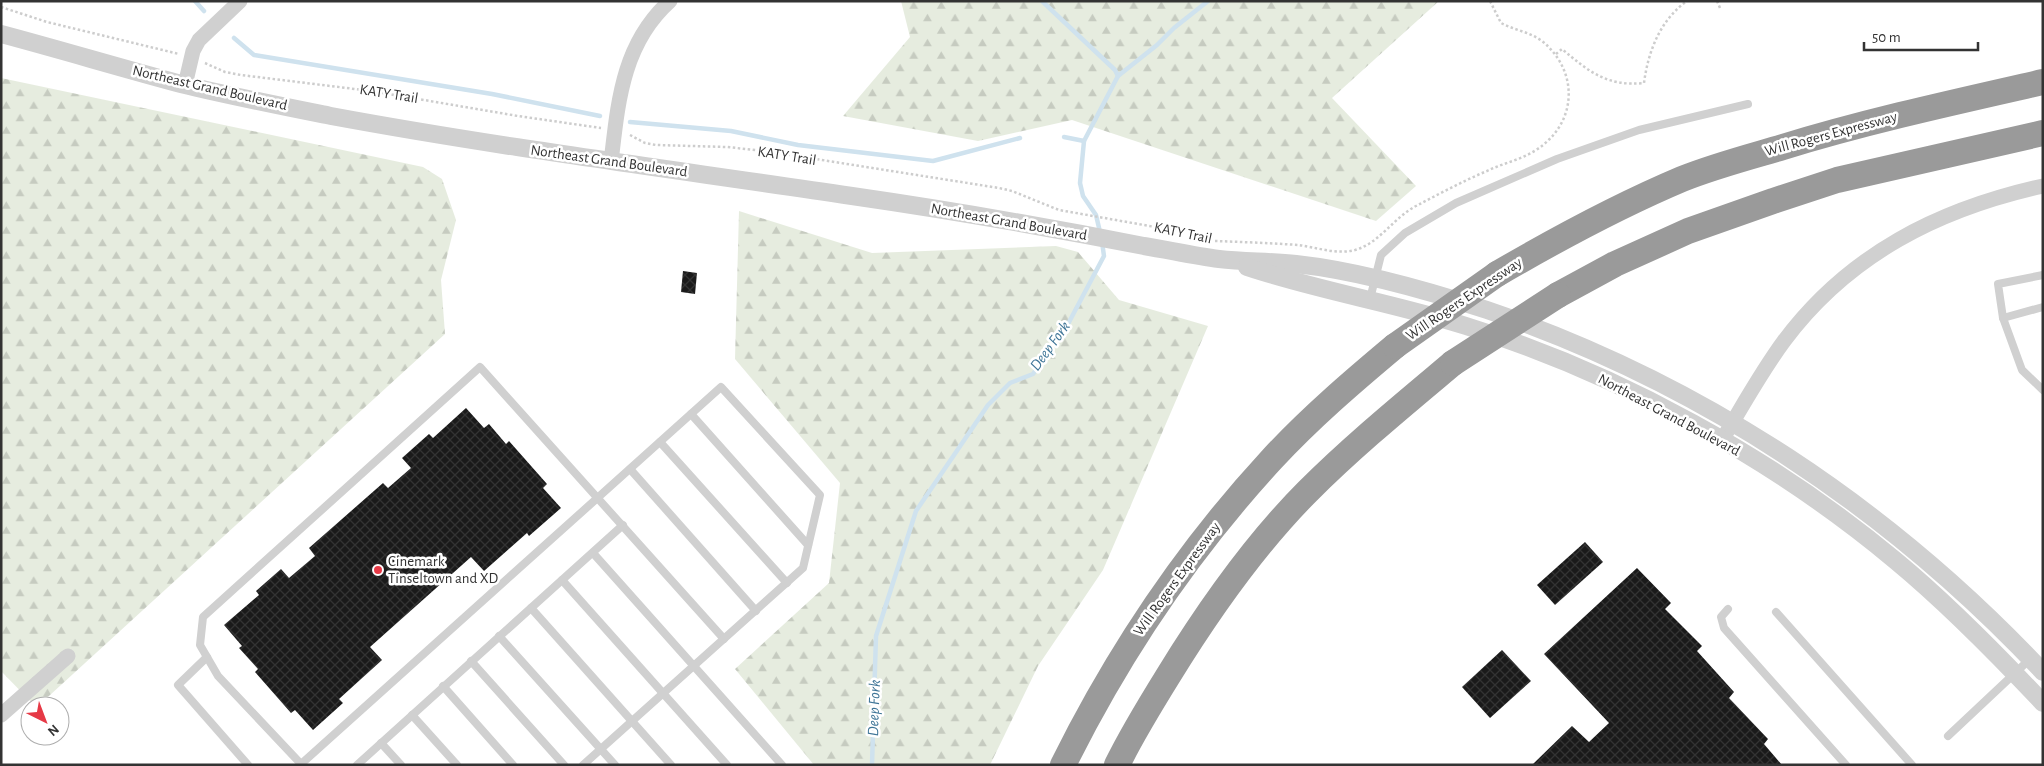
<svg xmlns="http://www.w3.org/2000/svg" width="2044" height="766" font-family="'Alegreya Sans',sans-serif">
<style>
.forest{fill:url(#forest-firs)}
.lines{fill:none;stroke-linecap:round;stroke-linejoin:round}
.stream{stroke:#cfe2ee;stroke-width:4.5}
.building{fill:url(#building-cross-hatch)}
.path{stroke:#cdcdcd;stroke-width:2.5;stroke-dasharray:2.5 2.5;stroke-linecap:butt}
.service{stroke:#d0d0d0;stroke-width:8}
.minor{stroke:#d0d0d0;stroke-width:15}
.tertiary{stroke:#d0d0d0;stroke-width:18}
.motorway{stroke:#9a9a9a;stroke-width:26}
.motorway-bridge{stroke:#9a9a9a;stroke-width:26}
.poi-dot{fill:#e63946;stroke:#fff;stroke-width:2}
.labels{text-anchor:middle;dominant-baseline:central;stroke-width:5;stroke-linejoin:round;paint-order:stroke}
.street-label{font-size:15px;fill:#333;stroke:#fff}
.poi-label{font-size:15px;fill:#333;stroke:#fff;text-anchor:start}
.water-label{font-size:16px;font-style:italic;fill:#3f7597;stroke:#fff}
</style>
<defs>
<pattern id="forest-firs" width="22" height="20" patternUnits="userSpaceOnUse" patternTransform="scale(1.25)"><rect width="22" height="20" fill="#e6ecdf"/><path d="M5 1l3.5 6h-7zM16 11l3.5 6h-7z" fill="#c6cbc0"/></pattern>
<pattern id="building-cross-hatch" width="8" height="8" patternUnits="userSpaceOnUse" patternTransform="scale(1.25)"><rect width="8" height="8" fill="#1a1a1a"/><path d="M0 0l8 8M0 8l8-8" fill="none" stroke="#333"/></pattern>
</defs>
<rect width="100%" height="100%" fill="#fff"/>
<g class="forest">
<polygon points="901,1 1439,1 1332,98 1416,186 1376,221 1072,120 978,141 843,116 910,37"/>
<polygon points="1,78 423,167 442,179 456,220 441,280 445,334 38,706 35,706 1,671"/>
<polygon points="739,211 872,253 1056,246 1078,252 1119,300 1208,326 1103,570 1038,666 990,765 814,765 735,669 829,583 840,483 735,359"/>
</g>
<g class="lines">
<g class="stream">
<polyline points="195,1 204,11"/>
<polyline points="1042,1 1115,70 1118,76"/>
<polyline points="234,38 254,55 492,94 600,116"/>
<polyline points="630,122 731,131 798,145 933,161 1020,138"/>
<polyline points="1064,137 1084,141"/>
<polyline points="1100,232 1096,215 1083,196 1080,183 1084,141 1118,76 1157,45 1174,28 1208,1"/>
<polyline points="872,765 876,636 916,511 988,405 1010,383 1033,374 1068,324 1104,256 1102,242"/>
</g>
</g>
<g class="building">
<polygon points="683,271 697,273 695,294 681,292"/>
<polygon points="466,408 484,428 489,424 506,444 509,441 547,484 543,488 561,508 529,536 527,533 484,571 471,557 370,647 382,660 339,699 343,703 313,730 295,710 291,713 255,672 258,669 239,648 242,646 224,625 259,595 256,591 281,569 289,578 315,556 309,548 383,483 388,488 411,468 402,458 429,434 433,438"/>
<polygon points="1585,542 1603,562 1555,605 1537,585"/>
<polygon points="1637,568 1671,603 1665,609 1702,646 1697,651 1734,692 1729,698 1768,739 1764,744 1782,765 1532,765 1572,726 1589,742 1609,723 1544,654"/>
<polygon points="1502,650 1531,681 1490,718 1462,687"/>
</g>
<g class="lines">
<g class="path">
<polyline points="1717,1 1720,8"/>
<polyline points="1,7 47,22 179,54"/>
<path d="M1556 54 1562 49C1588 71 1607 87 1644 83 1648 52 1660 20 1687 1"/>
<polyline points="205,63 225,72 241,75 371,91 518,116 601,128"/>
<polyline points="630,135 645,143 656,145 727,147 765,151 999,188 1012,191 1059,210 1161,228 1177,234"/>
<path d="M1215 241C1242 242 1270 243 1298 245 1316 247 1336 255 1355 250 1380 243 1393 218 1416 206 1439 194 1463 181 1487 171 1503 163 1521 160 1536 150 1577 124 1580 72 1542 41 1530 32 1514 30 1501 23L1490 1"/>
</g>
<g class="service">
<polyline points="1370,299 1381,255 1405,233 1456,203 1557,159 1639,130 1748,104"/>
<polyline points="2043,307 2003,318 2022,370 2043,390"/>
<polyline points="2003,318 1998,284 2043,275"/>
<polyline points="691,414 808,545"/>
<polyline points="660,442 787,583"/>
<polyline points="630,469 756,611"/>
<polyline points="593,553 782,765"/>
<polyline points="562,580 727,765"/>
<polyline points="531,608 671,765"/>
<polyline points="1728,609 1721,617 1724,628 1846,765"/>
<polyline points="1776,612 1912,765"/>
<polyline points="499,636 615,765"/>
<polyline points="207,657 178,685 248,765"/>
<polyline points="471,661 564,765"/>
<polyline points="443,686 513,765"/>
<polyline points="412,715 457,765"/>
<polyline points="1948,736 2030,659"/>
<polyline points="381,743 401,765"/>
<polyline points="301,764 218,676 200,645 203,617 480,367 724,639"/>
<polyline points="300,765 721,387 820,495 803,568 583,765"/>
<polyline points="357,765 623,525"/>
</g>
<g class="minor">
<polyline points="185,85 193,51 199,40 240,1"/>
<path d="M611 162C618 103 622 44 670 1"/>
<path d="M1722 440C1742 407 1761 372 1784 341 1849 254 1939 209 2043 186"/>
<polyline points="1,715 68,656"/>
</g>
<g class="tertiary">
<path d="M1 34C61 50 121 68 181 84 230 96 281 106 331 116 504 148 678 170 852 196 949 210 1047 227 1144 246 1169 250 1194 256 1219 259 1245 262 1270 261 1296 264 1360 271 1426 290 1487 310 1701 383 1889 508 2043 672"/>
<path d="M1247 267C1319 291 1394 303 1466 326 1618 373 1774 459 1896 561 1948 604 1996 653 2043 703"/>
</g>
<g class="motorway">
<path d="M1497 274C1557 239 1618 206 1682 179 1714 166 1749 157 1783 147 1868 121 1955 102 2043 82"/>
<polyline points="1558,295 1615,264 1688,231 1773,201 1837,180 2043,133"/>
<path d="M1063 765C1118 654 1188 550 1272 459 1310 418 1352 382 1395 346"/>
<path d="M1117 765C1132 734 1150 705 1168 676 1208 611 1253 546 1308 491 1353 446 1403 405 1453 363"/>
</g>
<g class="motorway-bridge">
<polyline points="1395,346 1497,274"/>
<polyline points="1453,363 1558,295"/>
</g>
</g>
<circle class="poi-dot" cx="378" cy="570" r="5"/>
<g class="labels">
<g class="street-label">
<text transform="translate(210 88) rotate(13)">Northeast Grand Boulevard</text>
<text transform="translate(389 94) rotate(9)">KATY Trail</text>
<text transform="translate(1831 134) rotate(-15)">Will Rogers Expressway</text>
<text transform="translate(787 156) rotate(9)">KATY Trail</text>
<text transform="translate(609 161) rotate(8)">Northeast Grand Boulevard</text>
<text transform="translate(1009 222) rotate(10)">Northeast Grand Boulevard</text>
<text transform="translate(1183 233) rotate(12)">KATY Trail</text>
<text transform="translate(1464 299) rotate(-34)">Will Rogers Expressway</text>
<text transform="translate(1669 415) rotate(28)">Northeast Grand Boulevard</text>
<text transform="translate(1177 579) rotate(-54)">Will Rogers Expressway</text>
</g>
<g class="poi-label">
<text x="388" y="561">Cinemark<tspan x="388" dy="17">Tinseltown and XD</tspan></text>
</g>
<g class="water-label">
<text transform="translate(1050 346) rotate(-54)">Deep Fork</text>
<text transform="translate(874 708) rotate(-88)">Deep Fork</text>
</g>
</g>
<rect width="2044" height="766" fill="none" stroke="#333333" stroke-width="5"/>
<g transform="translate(45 721) rotate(138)"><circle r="24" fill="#ffffff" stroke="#adadad"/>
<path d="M0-4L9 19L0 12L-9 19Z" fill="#e63946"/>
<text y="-8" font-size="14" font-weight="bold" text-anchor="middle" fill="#333333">N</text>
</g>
<path d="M1864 42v8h114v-8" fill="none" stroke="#333333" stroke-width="2.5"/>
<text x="1872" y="42" font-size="15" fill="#333333" stroke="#ffffff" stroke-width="4" paint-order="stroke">50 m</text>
</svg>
